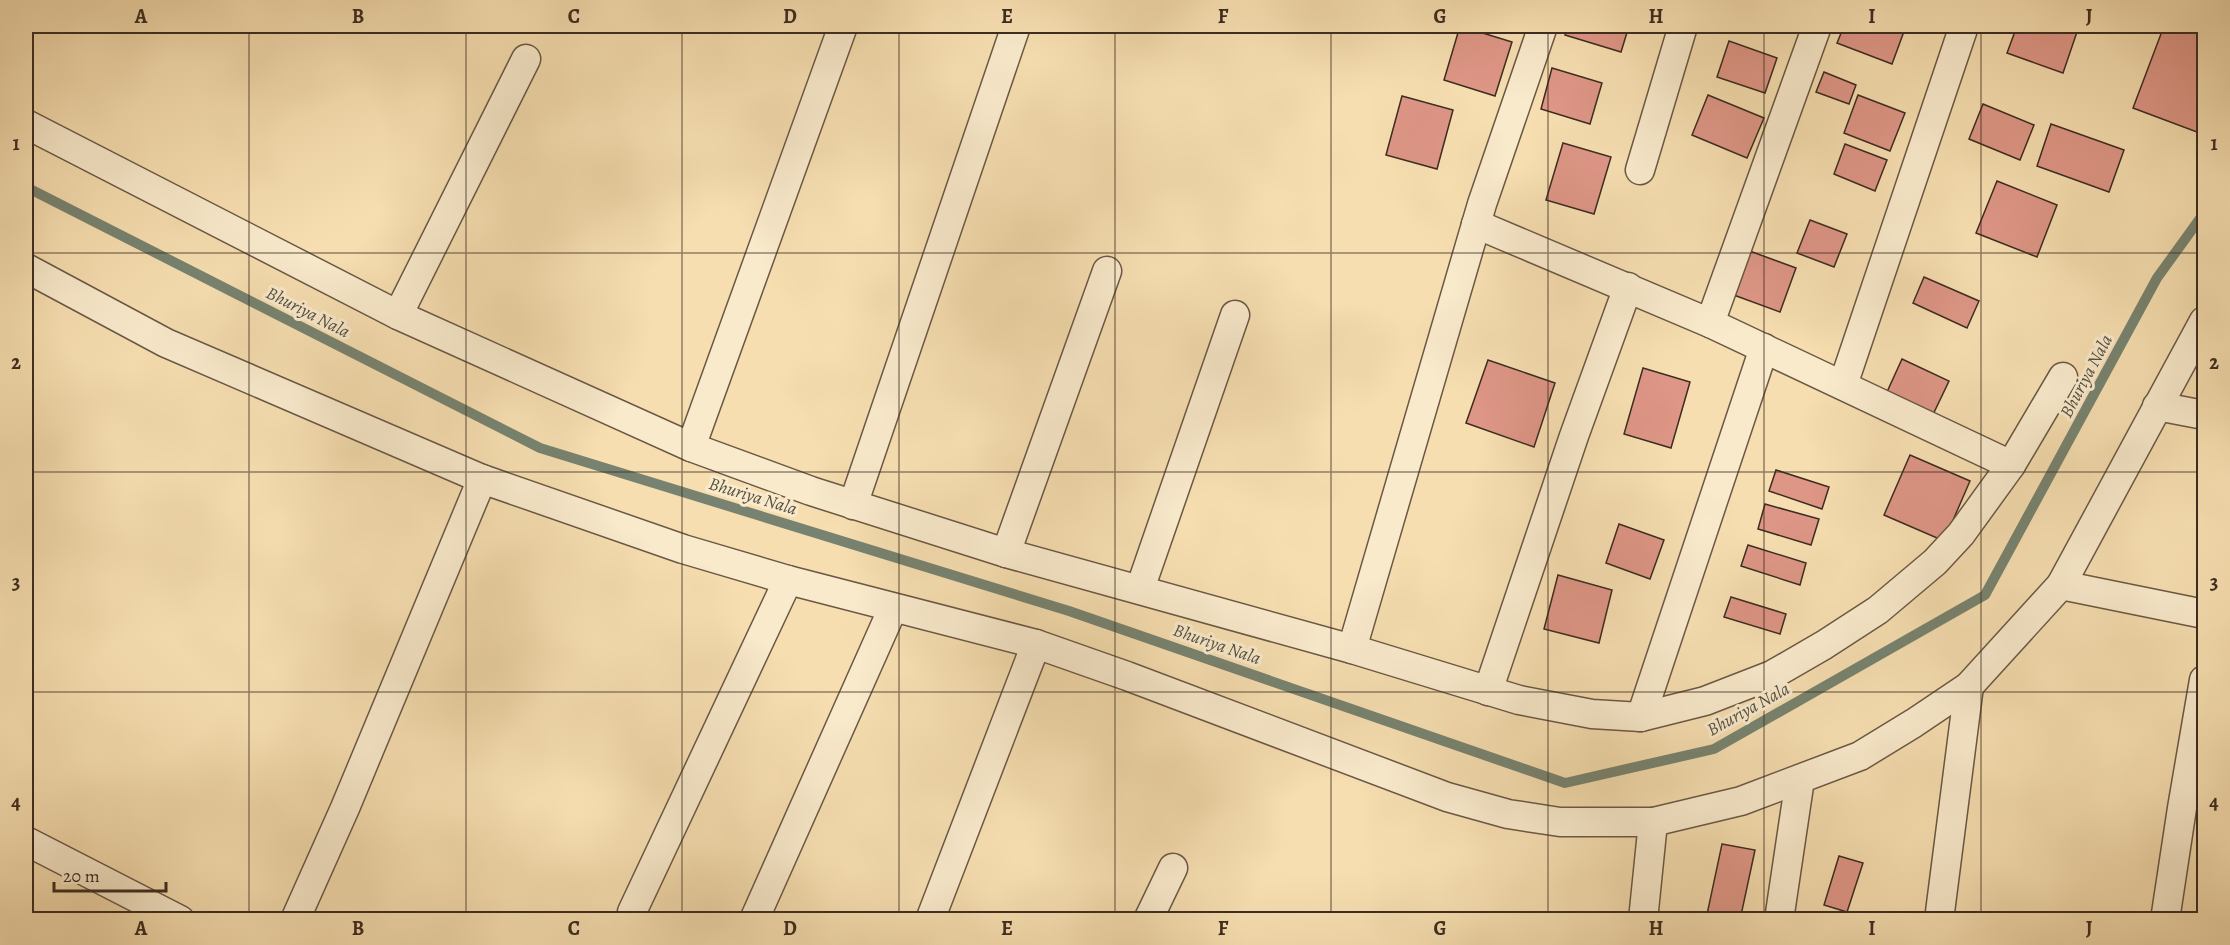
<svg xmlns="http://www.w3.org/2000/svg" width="2230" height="945" font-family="Alegreya,serif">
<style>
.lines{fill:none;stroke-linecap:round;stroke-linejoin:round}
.stream{stroke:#778370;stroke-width:10}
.building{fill:#de9686;stroke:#3c2c21;stroke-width:1.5}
.minor-casing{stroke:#6a5845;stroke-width:31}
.minor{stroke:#f9eacc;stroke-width:28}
.grid{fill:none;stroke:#3c2c21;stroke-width:1.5;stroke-opacity:0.55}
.labels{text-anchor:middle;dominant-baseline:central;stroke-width:6;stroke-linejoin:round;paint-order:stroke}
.water-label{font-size:18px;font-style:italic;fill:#545042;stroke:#f9eacc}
.neatline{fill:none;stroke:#3c2c21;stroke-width:2}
.grid-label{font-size:20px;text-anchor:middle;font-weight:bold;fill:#3c2c21}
</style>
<rect width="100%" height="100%" fill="#f6deb0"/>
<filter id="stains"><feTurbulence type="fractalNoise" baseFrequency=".00333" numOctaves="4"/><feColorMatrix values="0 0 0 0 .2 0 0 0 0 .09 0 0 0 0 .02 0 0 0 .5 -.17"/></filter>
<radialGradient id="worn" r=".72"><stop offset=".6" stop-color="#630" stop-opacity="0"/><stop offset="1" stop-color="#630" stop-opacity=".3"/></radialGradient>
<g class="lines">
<polyline class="stream" points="26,187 540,448 1069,611 1565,783 1714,749 1985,595 2157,278 2204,213"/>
</g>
<g class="building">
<polygon points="1460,26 1512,42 1495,96 1444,80"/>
<polygon points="1568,26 1629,26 1621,52 1565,35"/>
<polygon points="1844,26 1906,26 1892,64 1837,43"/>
<polygon points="2017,26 2079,26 2063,73 2007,53"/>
<polygon points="2164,26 2204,26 2204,113 2197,132 2133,108"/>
<polygon points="1729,41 1777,58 1765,93 1717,77"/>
<polygon points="1552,68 1602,83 1590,124 1541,109"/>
<polygon points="1824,72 1856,85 1849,104 1816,92"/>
<polygon points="1708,95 1764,118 1747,158 1692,135"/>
<polygon points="1858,95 1905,113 1890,151 1844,133"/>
<polygon points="1402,96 1453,110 1437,169 1386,155"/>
<polygon points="1983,104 2034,125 2020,160 1969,139"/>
<polygon points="2051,124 2124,150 2109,192 2037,166"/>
<polygon points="1563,143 1611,157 1594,214 1546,200"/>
<polygon points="1845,144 1887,160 1875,191 1834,174"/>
<polygon points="1997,181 2057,205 2037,257 1976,233"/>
<polygon points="1810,220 1847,234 1834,267 1797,253"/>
<polygon points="1747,250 1796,268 1780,312 1731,294"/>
<polygon points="1924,277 1979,301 1967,328 1913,303"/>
<polygon points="1902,359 1949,381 1928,425 1882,403"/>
<polygon points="1488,360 1555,383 1534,447 1466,423"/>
<polygon points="1643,368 1690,382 1671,448 1624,434"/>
<polygon points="1910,455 1970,481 1944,541 1884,515"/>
<polygon points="1776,470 1829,487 1822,509 1769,491"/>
<polygon points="1765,504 1819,519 1811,545 1758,529"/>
<polygon points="1619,524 1664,540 1650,579 1606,563"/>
<polygon points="1748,545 1806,563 1800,585 1741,566"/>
<polygon points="1558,575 1612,590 1599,643 1544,629"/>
<polygon points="1731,597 1786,614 1780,634 1724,617"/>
<polygon points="1722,844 1755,850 1740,920 1706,919"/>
<polygon points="1839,856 1863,863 1847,912 1824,905"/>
</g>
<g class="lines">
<g class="minor-casing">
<g id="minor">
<polyline points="26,124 398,315 691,447 811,491 1006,553 1352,649 1519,700 1592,714 1641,717 1705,701 1772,675 1824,645 1878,610 1935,562 1961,534 2011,465 2063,377"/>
<polyline points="1640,170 1683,26"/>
<polyline points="1476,224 1710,323 2011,465"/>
<polyline points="26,268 166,343 482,479 683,549 788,580 1036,644 1127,676 1447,797 1508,814 1560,822 1653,822 1741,801 1860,756 1914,723 1969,686 2061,585 2204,321"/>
<polyline points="398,315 526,59"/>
<polyline points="1710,323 1817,26"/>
<polyline points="1843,385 1964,26"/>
<polyline points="2157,406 2204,415"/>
<polyline points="691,447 843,26"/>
<polyline points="853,505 1016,26"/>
<polyline points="1006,553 1107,271"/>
<polyline points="2061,585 2204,614"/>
<polyline points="1140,589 1235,315"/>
<polyline points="1352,649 1482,204 1543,26"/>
<polyline points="1488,691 1574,436 1628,287"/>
<polyline points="1641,717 1764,348"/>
<polyline points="26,841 180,920"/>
<polyline points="632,912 788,580"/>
<polyline points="295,920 345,808 482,479"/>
<polyline points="754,920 893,608"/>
<polyline points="930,920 1036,644"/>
<polyline points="1148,920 1173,868"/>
<polyline points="1643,920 1653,822"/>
<polyline points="1779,920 1800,779"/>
<polyline points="1939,920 1969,686"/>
<polyline points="2165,920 2182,808 2204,680"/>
</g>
</g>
<use href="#minor" class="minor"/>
</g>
<path class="grid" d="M249 26V920M466 26V920M682 26V920M899 26V920M1115 26V920M1331 26V920M1548 26V920M1764 26V920M1981 26V920M26 253H2204M26 472H2204M26 692H2204"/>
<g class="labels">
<g class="water-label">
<text transform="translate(308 312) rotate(27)">Bhuriya Nala</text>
<text transform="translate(2086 376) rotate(-62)">Bhuriya Nala</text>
<text transform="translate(753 496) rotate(17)">Bhuriya Nala</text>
<text transform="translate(1217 644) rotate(19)">Bhuriya Nala</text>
<text transform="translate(1748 709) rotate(-29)">Bhuriya Nala</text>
</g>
</g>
<rect width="2230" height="945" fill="none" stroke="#f6deb0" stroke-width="66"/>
<path d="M54 882v9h112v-9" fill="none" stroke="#3c2c21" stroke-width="3"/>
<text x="63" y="882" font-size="18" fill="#3c2c21" stroke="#f9eacc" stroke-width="4.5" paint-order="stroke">20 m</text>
<rect x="33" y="33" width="2164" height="879" class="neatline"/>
<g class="grid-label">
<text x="141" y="23">A</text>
<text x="358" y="23">B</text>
<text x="574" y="23">C</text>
<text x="790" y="23">D</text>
<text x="1007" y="23">E</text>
<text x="1223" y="23">F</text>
<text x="1440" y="23">G</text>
<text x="1656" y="23">H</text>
<text x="1872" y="23">I</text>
<text x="2089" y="23">J</text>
<text x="16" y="150">1</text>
<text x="2214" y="150">1</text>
<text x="16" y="369">2</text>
<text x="2214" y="369">2</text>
<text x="16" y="589">3</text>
<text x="2214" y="589">3</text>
<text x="16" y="809">4</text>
<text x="2214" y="809">4</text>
<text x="141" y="935">A</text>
<text x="358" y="935">B</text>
<text x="574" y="935">C</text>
<text x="790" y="935">D</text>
<text x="1007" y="935">E</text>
<text x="1223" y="935">F</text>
<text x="1440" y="935">G</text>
<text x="1656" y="935">H</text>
<text x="1872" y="935">I</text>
<text x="2089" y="935">J</text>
</g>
<rect width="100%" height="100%" filter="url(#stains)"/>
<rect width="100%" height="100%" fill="url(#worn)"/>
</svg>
